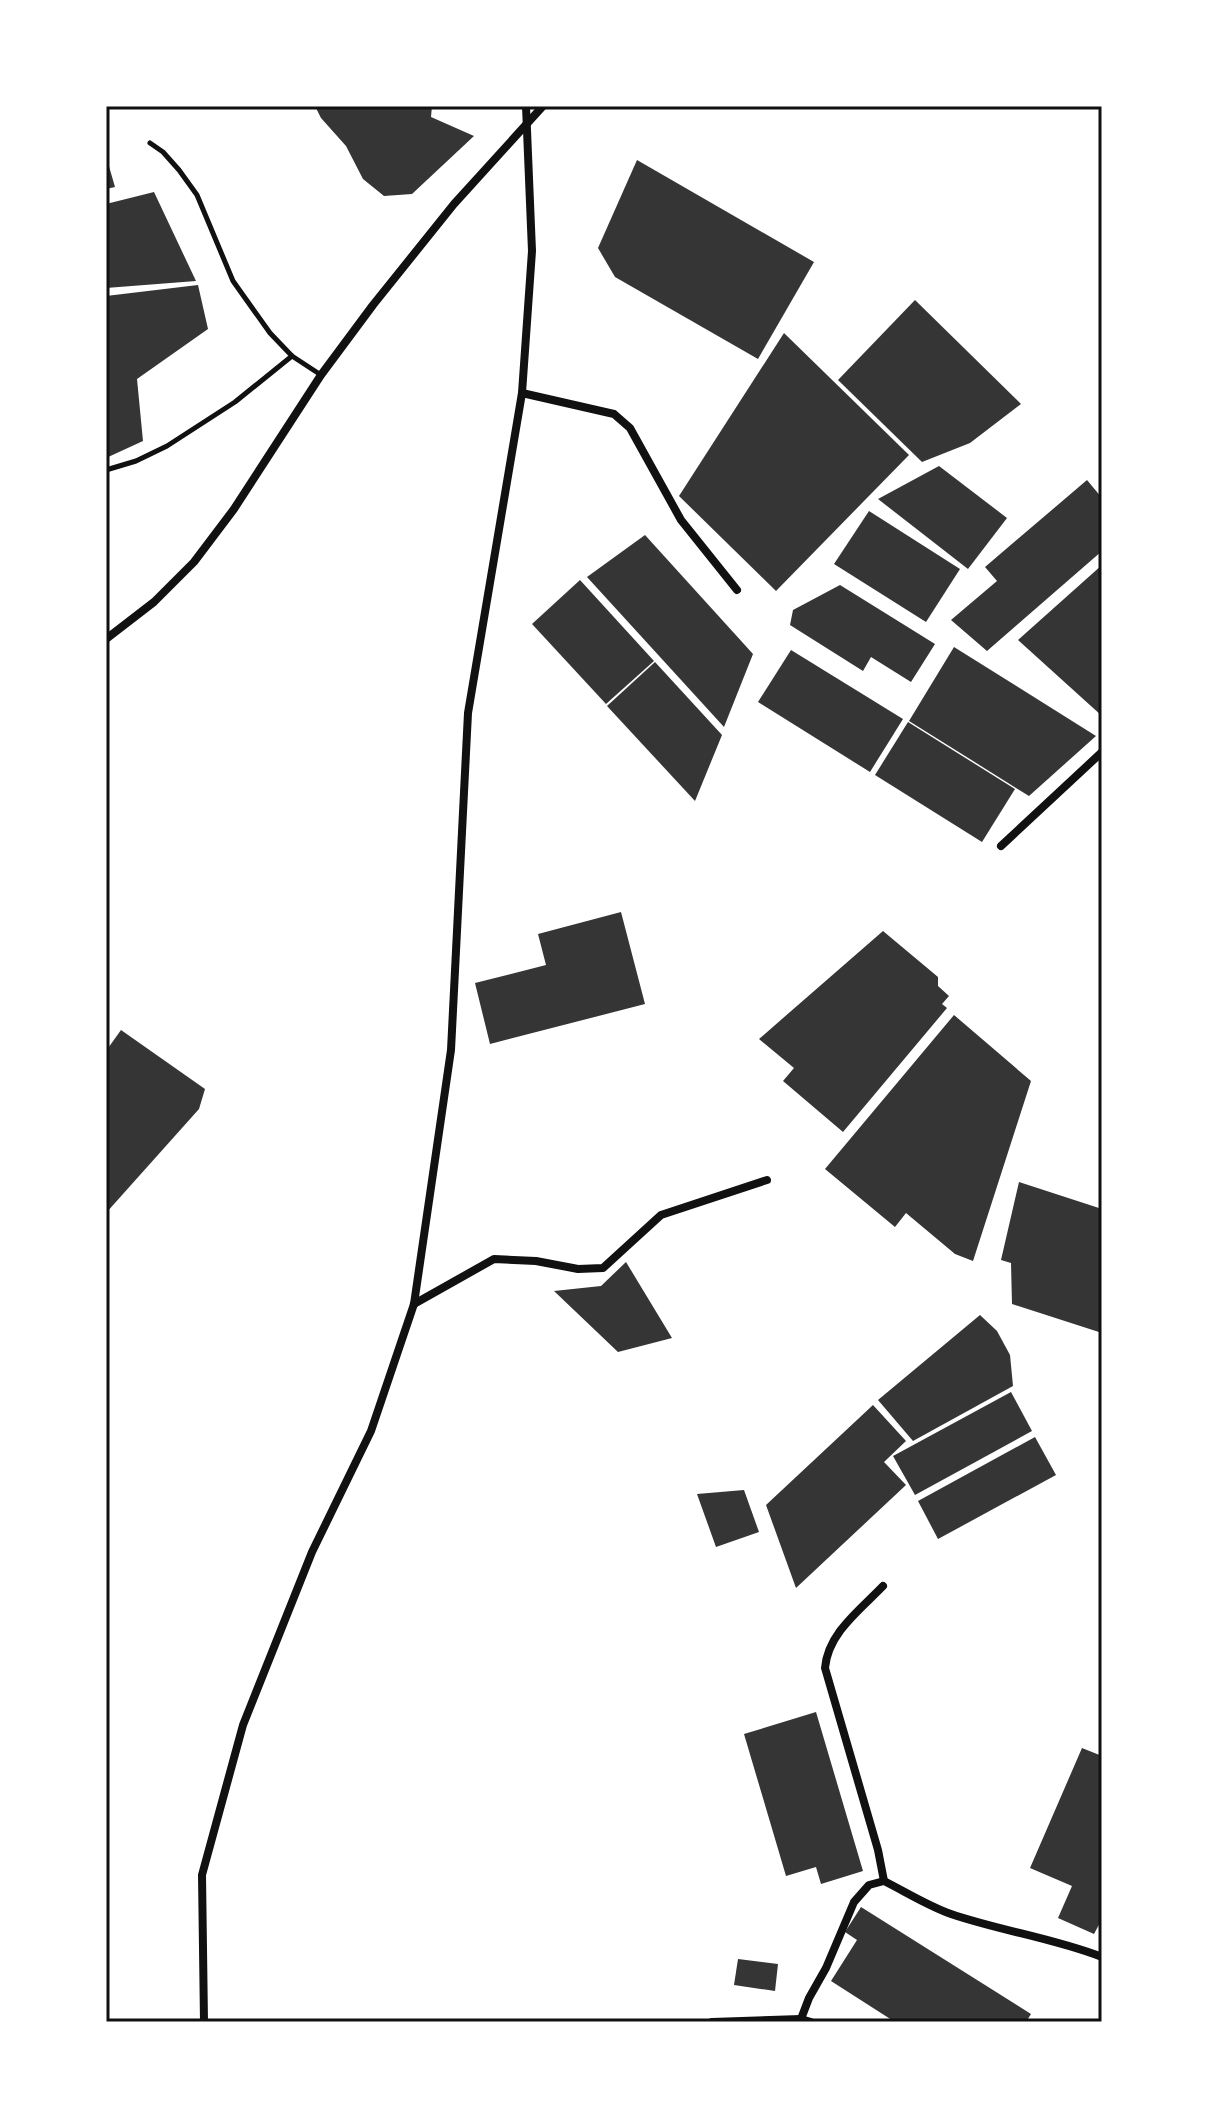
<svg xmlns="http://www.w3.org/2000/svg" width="1208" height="2128" font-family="'Space Grotesk',sans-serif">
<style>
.building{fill:#353535}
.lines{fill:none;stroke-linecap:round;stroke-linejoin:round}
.service{stroke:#111;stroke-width:5}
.minor{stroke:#111;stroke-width:8}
.neatline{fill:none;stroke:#111;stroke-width:3}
</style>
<rect width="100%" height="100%" fill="#fff"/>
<g class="building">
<polygon points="315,106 432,106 431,117 474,136 412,194 384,196 363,179 346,146 321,118"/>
<polygon points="106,156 115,187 106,189"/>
<polygon points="637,160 814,262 758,359 615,277 598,248"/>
<polygon points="154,192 196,281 106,288 106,204"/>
<polygon points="198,285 208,329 137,379 143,441 106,458 106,296"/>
<polygon points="915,300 1021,404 970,443 922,462 838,380"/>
<polygon points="784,333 909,455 776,591 679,496"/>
<polygon points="939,466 1007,518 968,569 878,499"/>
<polygon points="1087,480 1102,498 1102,551 987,651 951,620 997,581 985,567"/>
<polygon points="869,511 960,569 926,622 834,564"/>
<polygon points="645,535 753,654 724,727 587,577"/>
<polygon points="1102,565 1102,716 1018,640"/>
<polygon points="580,580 654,661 606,704 532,624"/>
<polygon points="840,585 935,644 911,682 871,657 863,671 790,625 793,610"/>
<polygon points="954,647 1096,736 1029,796 909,721"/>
<polygon points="791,650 903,719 870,772 758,702"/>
<polygon points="655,662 722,735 695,801 607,706"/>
<polygon points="908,722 1015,789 982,842 875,775"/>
<polygon points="621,912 645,1004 490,1044 475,983 546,965 538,934"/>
<polygon points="883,931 938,977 938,986 949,996 942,1004 947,1008 843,1132 783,1081 794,1068 759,1039"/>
<polygon points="954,1015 1031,1081 973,1261 955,1254 906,1213 895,1227 825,1169"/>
<polygon points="121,1030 205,1089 199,1109 106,1213 106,1051"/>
<polygon points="1019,1182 1102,1209 1102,1333 1012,1304 1011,1263 1001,1260"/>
<polygon points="626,1262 672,1338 618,1352 554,1291 601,1286"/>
<polygon points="980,1315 997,1331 1010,1355 1013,1386 913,1441 878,1400"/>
<polygon points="1011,1392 1032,1431 915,1495 893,1456"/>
<polygon points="873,1405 906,1441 884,1462 906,1485 796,1588 766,1505"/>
<polygon points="1035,1437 1056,1475 938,1539 918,1501"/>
<polygon points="744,1490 759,1532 716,1547 697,1494"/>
<polygon points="816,1712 863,1871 821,1884 816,1867 786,1876 744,1734"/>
<polygon points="1082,1748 1102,1756 1102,1919 1094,1934 1058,1918 1072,1886 1030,1868"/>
<polygon points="861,1907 1031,2014 1026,2022 895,2022 831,1981 857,1940 845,1932"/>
<polygon points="738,1959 778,1964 775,1991 734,1985"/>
</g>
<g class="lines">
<g class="service">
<polyline points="150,143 163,152 179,170 197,195 233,281 270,333 292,356 321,375"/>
<polyline points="106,470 136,461 167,446 235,402 292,356"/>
</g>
<g class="minor">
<polyline points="522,393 614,414 630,428 681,520 737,590"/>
<polyline points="106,639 154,602 194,562 234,509 321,375 373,305 454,204 543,106"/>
<polyline points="1001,846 1102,752"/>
<polyline points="414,1304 494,1259 536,1261 578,1269 603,1268 661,1215 767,1180"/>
<path d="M883 1586C860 1610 828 1633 825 1668L878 1850 884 1881"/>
<path d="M801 2019 809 1998 826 1968 854 1902 869 1885 884 1881C906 1892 928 1906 951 1914 1001 1931 1053 1938 1102 1957"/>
<polyline points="204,2022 202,1875 243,1725 312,1552 371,1431 414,1304 451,1050 468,713 522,393 532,251 526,106"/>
<polyline points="712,2022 801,2019 811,2022"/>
</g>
</g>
<rect width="1208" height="2128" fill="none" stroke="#ffffff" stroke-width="216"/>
<rect x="108" y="108" width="992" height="1912" class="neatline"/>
</svg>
